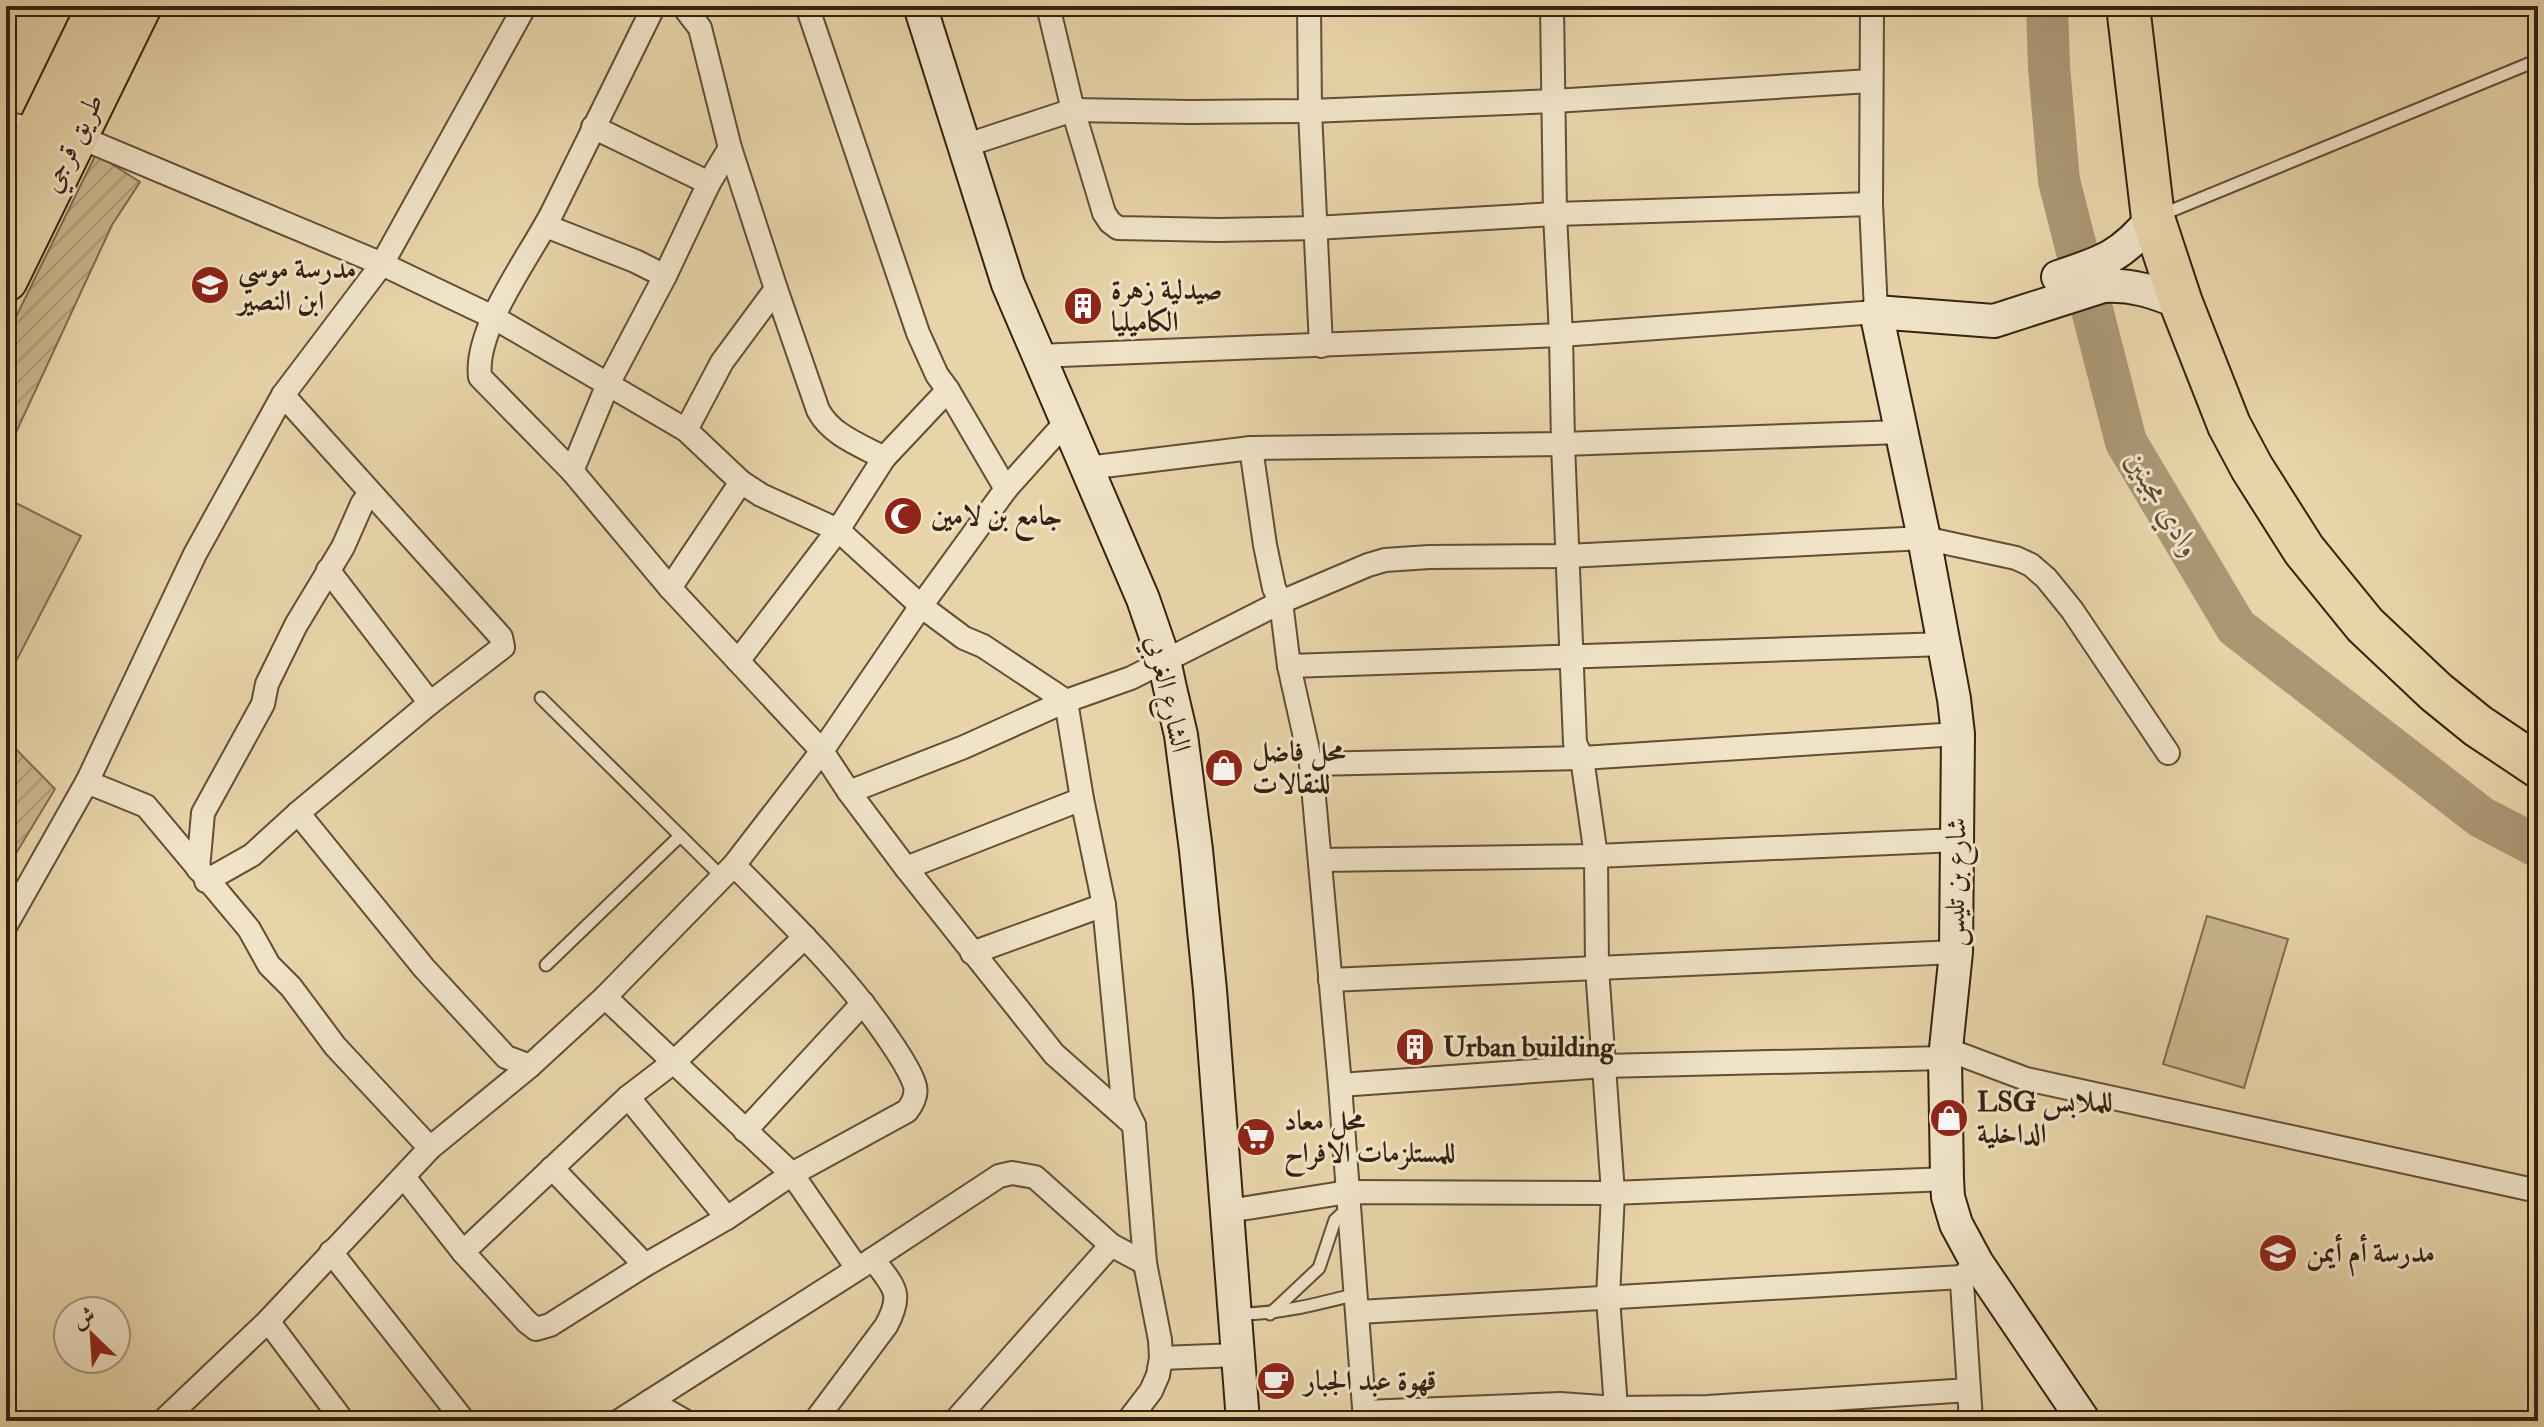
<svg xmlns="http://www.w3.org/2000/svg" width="2544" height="1427" font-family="'IM FELL Double Pica',Amiri,serif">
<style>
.green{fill:#cab68f;stroke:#806c50;stroke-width:2}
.garden{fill:url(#garden-furrows);stroke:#806c50;stroke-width:2}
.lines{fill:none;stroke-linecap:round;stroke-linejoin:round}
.river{stroke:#ab9775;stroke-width:42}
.lane-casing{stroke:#624e37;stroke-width:15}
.street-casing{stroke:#624e37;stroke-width:26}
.secondary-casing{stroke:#352211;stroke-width:36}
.highway-casing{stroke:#352211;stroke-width:46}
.lane{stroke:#f0e3c7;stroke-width:11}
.street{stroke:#f0e3c7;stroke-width:22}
.secondary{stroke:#f0e3c7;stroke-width:32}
.highway{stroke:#e8d4a9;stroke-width:42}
.labels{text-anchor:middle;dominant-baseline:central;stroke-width:6;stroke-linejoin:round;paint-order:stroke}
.street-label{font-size:28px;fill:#352211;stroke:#f0e3c7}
.poi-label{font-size:28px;font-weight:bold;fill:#352211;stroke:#f0e3c7;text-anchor:start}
.water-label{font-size:30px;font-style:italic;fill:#5e4b34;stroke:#f0e3c7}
</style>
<defs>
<pattern id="garden-furrows" width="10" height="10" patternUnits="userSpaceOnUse" patternTransform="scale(2)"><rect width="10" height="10" fill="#cab68f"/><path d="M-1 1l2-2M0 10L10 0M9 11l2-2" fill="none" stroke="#ae9c7a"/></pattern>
</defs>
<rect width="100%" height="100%" fill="#e8d4a9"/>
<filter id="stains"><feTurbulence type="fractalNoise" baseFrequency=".0025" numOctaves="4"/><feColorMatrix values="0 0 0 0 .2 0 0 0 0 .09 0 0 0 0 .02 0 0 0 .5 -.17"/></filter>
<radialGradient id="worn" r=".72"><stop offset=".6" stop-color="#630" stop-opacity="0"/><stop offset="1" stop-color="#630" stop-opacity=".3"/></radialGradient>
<g class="green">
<polygon points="6,498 81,536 10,673 6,671"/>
<polygon points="2207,916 2288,939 2244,1088 2163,1064"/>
</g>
<g class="garden">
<polygon points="96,154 140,182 112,225 6,454 6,337"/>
<polygon points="6,739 55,789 6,870"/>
</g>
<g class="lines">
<polyline class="river" points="2047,6 2049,67 2059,181 2126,442 2236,627 2481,817 2538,847"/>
<g class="lane-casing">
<g id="lane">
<polyline points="6,118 33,123"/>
<polyline points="2161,215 2538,60"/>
<polyline points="541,698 722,877"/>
<polyline points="546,965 680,836"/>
<path d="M1239 1314C1280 1314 1317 1304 1357 1294"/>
<polyline points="1270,1314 1319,1268 1335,1220 1348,1208"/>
</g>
</g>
<g class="street-casing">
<g id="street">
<path d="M654 6C620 74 587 143 553 211 531 255 474 328 480 377L572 471 670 588 822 751 849 792"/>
<polyline points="807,6 918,333 937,375 948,390 884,458"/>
<polyline points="1048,6 1073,110 1104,213 1110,222 1118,228 1218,230 1315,228 1555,214 1871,204"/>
<polyline points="1309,6 1310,111 1321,346"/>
<polyline points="1552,6 1555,214 1561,335 1563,444 1575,743 1582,758 1596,856 1597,968 1613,1193 1608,1298 1616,1408"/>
<polyline points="593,127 709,183"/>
<polyline points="77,136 382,264 493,317 686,430 741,482 761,495 838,530 921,606 964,638 983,646 1066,701 1082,799 1104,905 1123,1102 1134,1125 1145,1263 1160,1340 1161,1358 1158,1375 1151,1391 1128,1421"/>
<polyline points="964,146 1073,110 1190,112 1310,111 1554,101 1870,81"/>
<polyline points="546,226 635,261 665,276"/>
<polyline points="1037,356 1561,335 1876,312 1871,204 1872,6"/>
<polyline points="948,390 1006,489"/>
<polyline points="686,430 722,362 776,289 730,148"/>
<polyline points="1251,448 1265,545 1274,588 1281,602 1289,666 1311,764 1340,1085 1365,1421"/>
<polyline points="1087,468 1251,448 1563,444 1901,432"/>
<polyline points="572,471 608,384 665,276 709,183 730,148 700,28 683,6"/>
<polyline points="328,570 430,703"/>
<polyline points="670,588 741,482"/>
<path d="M738 661 838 530 884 458C860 445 831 435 818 410L776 289"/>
<polyline points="1289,666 1945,644"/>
<polyline points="1311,764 1582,758 1958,734"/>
<polyline points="87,782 146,806 249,929 269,965 291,987 335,1046 430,1148"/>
<polyline points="298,813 424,968 506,1057 530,1066"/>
<polyline points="1320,860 1596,856 1957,840"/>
<polyline points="906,868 1082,799"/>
<polyline points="198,869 203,813 263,704 267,684 296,625 343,547 362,504 370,493"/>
<polyline points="206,881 252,855 298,813 430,703 503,647 501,637 283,395"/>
<polyline points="6,925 87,782 195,554 283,395 382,264 525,6"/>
<polyline points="972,953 1104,905"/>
<polyline points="1330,980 1956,952"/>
<polyline points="605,997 792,1174 857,1268"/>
<polyline points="1946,1049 2026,1079 2538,1191"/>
<polyline points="1340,1085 1604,1066 1945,1058"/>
<polyline points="628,1097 727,1218"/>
<polyline points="1134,1125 1054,1054 906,868 849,792 964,747 1066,701 1131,678 1281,602 1368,565 1385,560 1429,557 1567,556 1924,538 2016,558 2031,565 2046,578 2072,610 2168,753"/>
<polyline points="745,1131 863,1003"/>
<polyline points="552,1168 645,1265"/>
<path d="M404 1177 463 1252 527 1322 536 1329 550 1325 645 1265 727 1218 792 1174 907 1111C914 1102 918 1093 914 1083 908 1066 896 1050 886 1035 843 972 787 919 734 865"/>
<polyline points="1228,1211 1348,1192 1613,1193 1947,1179"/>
<polyline points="331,1252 464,1421"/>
<polyline points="463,1252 628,1097 675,1061 805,937"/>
<polyline points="1359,1312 1962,1277"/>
<polyline points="268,1321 343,1421"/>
<polyline points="1161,1358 1237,1355"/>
<polyline points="650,1401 685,1421"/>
<polyline points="1365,1412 1560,1404 1616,1408 1708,1407 1969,1390"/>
<polyline points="163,1421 268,1321 430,1148 530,1066 605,997 734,865 822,751 921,606 1006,489 1066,422"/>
<polyline points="619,1421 873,1259 999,1176 1012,1173 1035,1177 1111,1245 1145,1263"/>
<path d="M815 1421 886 1326C904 1293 894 1287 873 1259"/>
<polyline points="955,1421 1111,1245"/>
<polyline points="1971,1421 1962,1283 1962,1277 1973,1266"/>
</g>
</g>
<g class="secondary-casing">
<g id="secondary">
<polyline points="920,6 1008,284 1143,599 1164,660 1170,688 1181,735 1196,850 1210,990 1243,1421"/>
<path d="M2058 277C2104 262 2122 256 2153 218"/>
<path d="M2084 1421 1977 1263 1956 1224 1948 1197 1947 1179 1945 1058 1956 952 1958 734 1954 699 1924 538 1876 312 1994 321 2103 286C2132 284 2155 292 2181 303"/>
</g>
</g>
<g class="highway-casing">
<g id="highway">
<polyline points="2128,6 2153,218 2181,303 2229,425 2252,468 2304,550 2365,625 2436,692 2478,726 2538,766"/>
<polyline points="6,197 99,6"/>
<polyline points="6,280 140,6"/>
</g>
</g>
<use href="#lane" class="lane"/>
<use href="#street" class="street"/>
<use href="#secondary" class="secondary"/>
<use href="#highway" class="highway"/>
</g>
<defs>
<g id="school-disc" transform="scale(2)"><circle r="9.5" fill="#8f2418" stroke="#f0e3c7"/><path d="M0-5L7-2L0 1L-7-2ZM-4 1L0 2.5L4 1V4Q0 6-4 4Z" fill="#fff"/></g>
<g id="building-disc" transform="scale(2)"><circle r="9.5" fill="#8f2418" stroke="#f0e3c7"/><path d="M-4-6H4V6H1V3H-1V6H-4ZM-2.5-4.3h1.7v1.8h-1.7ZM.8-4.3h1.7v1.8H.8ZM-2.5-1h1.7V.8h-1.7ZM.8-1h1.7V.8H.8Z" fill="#fff"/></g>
<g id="mosque-disc" transform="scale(2)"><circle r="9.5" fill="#8f2418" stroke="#f0e3c7"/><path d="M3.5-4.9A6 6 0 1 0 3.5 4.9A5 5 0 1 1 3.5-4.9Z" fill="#fff"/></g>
<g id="shop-disc" transform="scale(2)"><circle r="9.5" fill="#8f2418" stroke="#f0e3c7"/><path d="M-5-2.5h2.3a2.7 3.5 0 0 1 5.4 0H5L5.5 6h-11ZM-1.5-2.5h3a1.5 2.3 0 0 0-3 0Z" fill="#fff"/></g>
<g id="supermarket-disc" transform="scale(2)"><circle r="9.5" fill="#8f2418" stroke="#f0e3c7"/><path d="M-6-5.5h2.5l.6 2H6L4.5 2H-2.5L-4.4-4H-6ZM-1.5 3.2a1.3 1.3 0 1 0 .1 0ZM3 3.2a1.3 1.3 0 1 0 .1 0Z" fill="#fff"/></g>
<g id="cafe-disc" transform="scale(2)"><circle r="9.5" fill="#8f2418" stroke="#f0e3c7"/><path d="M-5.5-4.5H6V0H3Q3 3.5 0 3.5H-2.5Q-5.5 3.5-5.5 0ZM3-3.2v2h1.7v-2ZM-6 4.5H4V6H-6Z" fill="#fff"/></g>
</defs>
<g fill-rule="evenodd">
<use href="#school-disc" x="210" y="285"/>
<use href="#building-disc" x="1083" y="306"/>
<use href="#mosque-disc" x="903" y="516"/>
<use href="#shop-disc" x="1224" y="768"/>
<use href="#building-disc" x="1415" y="1047"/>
<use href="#shop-disc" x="1949" y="1118"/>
<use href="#supermarket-disc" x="1256" y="1137"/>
<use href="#school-disc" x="2278" y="1253"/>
<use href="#cafe-disc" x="1276" y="1381"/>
</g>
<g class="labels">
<g class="street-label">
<text transform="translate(73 143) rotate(-64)">طريق قرجي</text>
<text transform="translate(1168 694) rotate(77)">الشارع الغربي</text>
<text transform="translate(1956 882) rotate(-89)">شارع بن تليس</text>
</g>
<g class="poi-label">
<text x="238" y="269">مدرسة موسي<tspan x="238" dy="32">ابن النصير</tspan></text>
<text x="1111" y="290">صيدلية زهرة<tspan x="1111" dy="32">الكاميليا</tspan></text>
<text x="931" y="516">جامع بن لامين</text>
<text x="1252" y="752">محل فاضل<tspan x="1252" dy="32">للنقالات</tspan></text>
<text x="1443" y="1047">Urban building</text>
<text x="1977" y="1102">LSG للملابس<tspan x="1977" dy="32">الداخلية</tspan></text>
<text x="1284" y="1121">محل معاد<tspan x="1284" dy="32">للمستلزمات الافراح</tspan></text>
<text x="2306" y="1253">مدرسة أم أيمن</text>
<text x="1304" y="1381">قهوة عبد الجبار</text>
</g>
<g class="water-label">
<text transform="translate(2163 504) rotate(59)">وادي مجينين</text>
</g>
</g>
<rect width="2544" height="1427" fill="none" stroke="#e8d4a9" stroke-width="32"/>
<rect x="8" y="8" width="2528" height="1411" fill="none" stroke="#352211" stroke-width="4"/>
<rect x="16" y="16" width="2512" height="1395" fill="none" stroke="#352211" stroke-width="2"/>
<g transform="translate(92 1335) rotate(335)"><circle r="38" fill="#f0e3c7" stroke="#a5967e" stroke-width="2"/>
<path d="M0-6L14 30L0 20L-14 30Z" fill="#8f2418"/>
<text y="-12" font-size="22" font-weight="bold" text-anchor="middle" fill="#352211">ش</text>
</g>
<rect width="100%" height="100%" filter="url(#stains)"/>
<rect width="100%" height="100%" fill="url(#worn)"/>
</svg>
